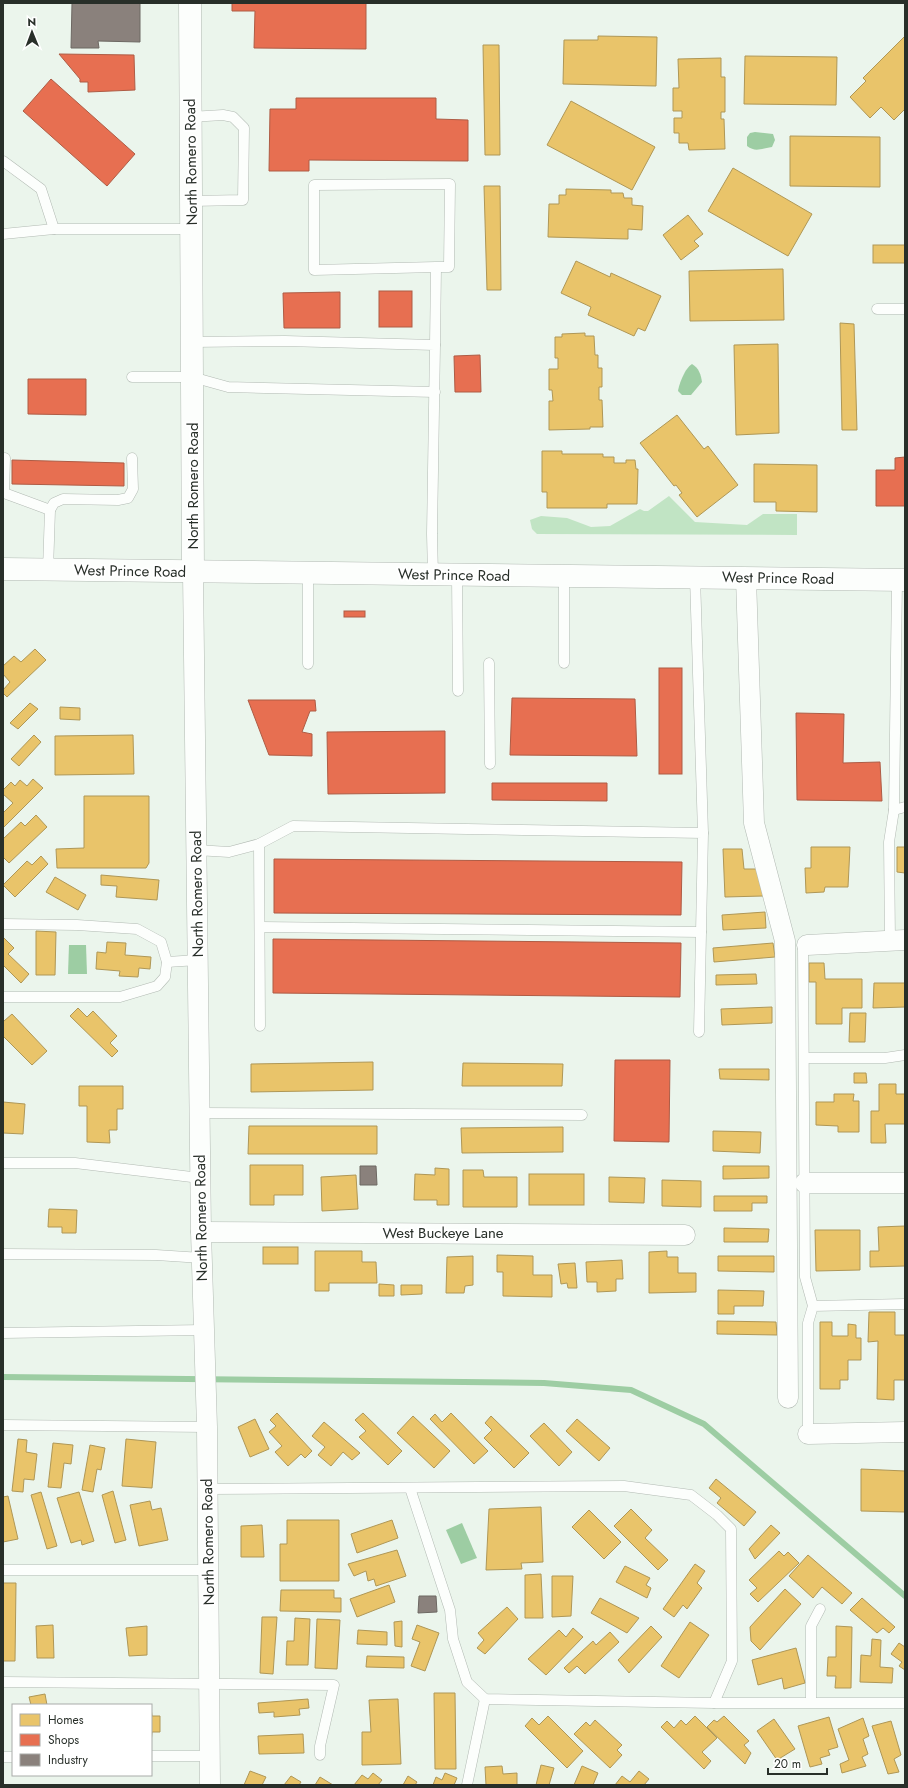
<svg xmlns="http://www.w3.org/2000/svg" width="908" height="1788" font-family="Jost,sans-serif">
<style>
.green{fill:#c1e4c4}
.water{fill:#9dcda3}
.homes{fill:#e9c46a;stroke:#af9756}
.shops{fill:#e76f51;stroke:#ae5c45}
.industry{fill:#8a817c;stroke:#6d6863}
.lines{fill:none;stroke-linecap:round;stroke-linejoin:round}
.stream{stroke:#9dcda3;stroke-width:6}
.lane-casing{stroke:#b2bab3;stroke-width:11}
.street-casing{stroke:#b2bab3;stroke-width:21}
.secondary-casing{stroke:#b2bab3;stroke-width:23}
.lane{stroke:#fcfefc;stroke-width:10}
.street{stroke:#fcfefc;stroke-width:20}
.secondary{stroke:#fcfefc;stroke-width:22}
.labels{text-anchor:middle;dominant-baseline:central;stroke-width:4;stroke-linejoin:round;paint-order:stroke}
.street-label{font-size:15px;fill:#282f29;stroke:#fff}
</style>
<rect width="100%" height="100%" fill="#ebf5ec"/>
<polygon class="green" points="669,496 695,522 747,525 763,514 797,514 797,535 537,534 532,529 530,520 541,516 567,518 591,527 610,526 640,509 644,511 648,511"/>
<g class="water">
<path d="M755 132 773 134 775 140 772 147C762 148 756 153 747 146V137L750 133Z"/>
<path d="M692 364C699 368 701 375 702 382L691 395H682L678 391C679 384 685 368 692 364Z"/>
<polygon points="69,945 86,945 87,974 68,974"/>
<polygon points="462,1523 477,1558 461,1564 446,1530"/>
</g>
<g class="homes">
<polygon points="598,36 657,37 656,86 563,84 564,40 598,40"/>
<polygon points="905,36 905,109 894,120 881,107 870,118 850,97 866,81 863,78"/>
<polygon points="483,45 499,45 500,155 485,155"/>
<polygon points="745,56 837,57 836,105 744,104"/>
<polygon points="721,58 721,77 725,77 725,112 721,112 721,119 724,119 725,149 689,150 688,143 679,143 679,133 674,133 674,118 682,118 682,111 673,111 673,88 679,88 678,59"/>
<polygon points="571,101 655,147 632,190 547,145"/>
<polygon points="790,136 880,137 880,187 790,186"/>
<polygon points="733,168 812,214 788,256 708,211"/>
<polygon points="484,186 500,186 501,290 487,290"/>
<polygon points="566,189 611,190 611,193 623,193 624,198 632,198 632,205 643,206 642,230 628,229 628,239 548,237 549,204 559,204 559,195 566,195"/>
<polygon points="688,215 703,234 694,241 699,246 681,260 663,235"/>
<rect x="873" y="245" width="32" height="18"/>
<polygon points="576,261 610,277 611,273 661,296 645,331 638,328 634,336 588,315 591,307 561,293"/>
<polygon points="783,269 784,320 690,321 689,271"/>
<polygon points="840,323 854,324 857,430 842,430"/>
<polygon points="585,333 585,336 594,336 595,355 598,355 598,368 602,368 602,387 599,387 599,400 602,400 603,427 590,427 590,429 549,430 549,401 553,401 552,390 549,390 549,369 558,369 558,358 555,358 555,337 562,337 562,334"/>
<polygon points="778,344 779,433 736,435 734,345"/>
<polygon points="677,415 704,449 708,446 738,485 697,517 679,495 682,493 676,485 674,486 640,443"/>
<polygon points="542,451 562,451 562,454 603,454 603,457 614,457 614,463 626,463 626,460 635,460 636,469 638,469 637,504 607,504 607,508 547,508 547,492 542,492"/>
<polygon points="754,464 817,465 817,512 776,511 776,502 754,502"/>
<polygon points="35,649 46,660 7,697 3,693 3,690 10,682 3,674 3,666 14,656 21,662"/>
<polygon points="30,703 38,709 18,729 10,723"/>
<polygon points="60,707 80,708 80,720 60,719"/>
<polygon points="34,735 41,742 19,766 11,759"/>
<polygon points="133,735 134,774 55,775 55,736"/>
<polygon points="33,779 43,788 3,828 3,813 13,803 3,794 3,790 11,782 15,786 20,780 27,786"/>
<polygon points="84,796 149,796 149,863 146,868 57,868 56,849 84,848"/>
<polygon points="36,815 47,827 9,863 3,857 3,839 21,822 25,826"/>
<polygon points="811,847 850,847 848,887 825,887 824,892 806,893 805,868 811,868"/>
<polygon points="897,847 905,847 905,873 897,872"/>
<polygon points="723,849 742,849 744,869 762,869 763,896 725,897"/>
<polygon points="41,856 48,864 15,897 3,885 27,861 32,865"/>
<polygon points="101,875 159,880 157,900 116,897 117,886 101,885"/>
<polygon points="55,877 86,895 78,910 46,892"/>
<polygon points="765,912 766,928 723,930 722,915"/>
<polygon points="36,931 56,932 55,975 36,975"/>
<polygon points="3,937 14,948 8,954 29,974 21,983 3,965"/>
<polygon points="107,942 126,943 125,955 151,957 150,969 139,968 138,977 119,976 120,971 96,969 97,952 106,953"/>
<polygon points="773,943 775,957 714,962 713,948"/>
<polygon points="809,963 824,963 825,979 862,979 862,1008 842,1008 842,1024 816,1024 816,982 809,982"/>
<polygon points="756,974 757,984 716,985 716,975"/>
<polygon points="874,983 905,983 905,1007 873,1008"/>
<polygon points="772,1007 772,1023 722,1025 721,1009"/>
<polygon points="78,1008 87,1017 93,1011 117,1036 110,1043 118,1051 112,1057 70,1016"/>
<polygon points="850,1013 866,1013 865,1042 849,1042"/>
<polygon points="12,1014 47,1051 32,1065 3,1036 3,1020 4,1021"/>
<polygon points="373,1062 373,1090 251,1092 251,1064"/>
<polygon points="463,1063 563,1064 562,1086 462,1086"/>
<polygon points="719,1069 769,1069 769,1080 720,1079"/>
<polygon points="854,1073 866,1073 867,1083 854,1083"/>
<polygon points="879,1084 896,1084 896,1094 905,1094 905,1124 885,1124 886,1143 871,1143 871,1111 879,1111"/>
<polygon points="79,1086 123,1086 123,1109 117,1109 117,1130 109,1130 110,1143 87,1142 87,1106 79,1106"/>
<polygon points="834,1094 854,1094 853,1101 859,1101 859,1132 838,1132 838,1126 816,1125 816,1102 834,1102"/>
<polygon points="3,1102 25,1104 23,1134 3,1133"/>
<polygon points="249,1126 377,1126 377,1154 248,1154"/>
<polygon points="563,1127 563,1152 462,1153 461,1128"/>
<polygon points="713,1131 761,1132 760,1153 713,1151"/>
<polygon points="250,1165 303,1165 303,1195 274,1195 274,1205 250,1205"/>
<polygon points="723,1166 769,1166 769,1178 723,1179"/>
<polygon points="435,1168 449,1169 449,1205 437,1205 437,1200 414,1200 415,1174 435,1175"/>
<polygon points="463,1170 483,1170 484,1177 517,1177 517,1207 463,1207"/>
<rect x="529" y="1174" width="55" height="31"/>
<polygon points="356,1175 358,1209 322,1211 321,1177"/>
<polygon points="609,1177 645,1178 644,1203 609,1202"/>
<polygon points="662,1180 701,1181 701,1207 662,1206"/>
<polygon points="714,1196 767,1196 767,1203 752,1203 752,1211 714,1211"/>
<polygon points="49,1209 77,1210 76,1233 62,1233 62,1227 48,1227"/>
<polygon points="905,1226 905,1266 870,1267 870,1251 879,1251 878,1227"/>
<polygon points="724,1228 769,1229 768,1242 724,1242"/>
<polygon points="815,1230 860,1230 860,1270 816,1271"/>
<rect x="263" y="1247" width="35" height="17"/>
<polygon points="315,1251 362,1251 362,1262 376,1262 377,1283 329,1283 329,1291 315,1291"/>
<polygon points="667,1251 667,1257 678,1257 678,1273 696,1273 696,1292 649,1293 649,1252"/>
<polygon points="497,1255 533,1256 533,1275 552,1275 552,1297 503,1296 503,1272 497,1272"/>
<polygon points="473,1256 473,1285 465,1286 464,1293 446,1293 447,1257"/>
<polygon points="718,1256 774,1256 774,1272 718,1271"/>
<polygon points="622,1260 623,1279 616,1279 616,1291 597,1292 597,1282 587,1282 586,1262"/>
<polygon points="575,1263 577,1288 568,1288 567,1283 561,1284 558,1264"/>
<polygon points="379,1284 394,1285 394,1296 379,1296"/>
<polygon points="401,1285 422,1285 422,1294 401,1295"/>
<polygon points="718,1290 764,1291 763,1306 734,1306 734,1314 718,1314"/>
<polygon points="869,1312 895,1312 895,1335 905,1335 905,1380 894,1380 894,1400 877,1399 878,1341 868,1342"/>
<polygon points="717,1321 776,1322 777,1335 717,1334"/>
<polygon points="820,1322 832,1322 832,1336 848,1336 848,1324 856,1325 856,1338 861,1338 861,1360 848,1360 848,1380 840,1380 840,1389 820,1389"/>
<polygon points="277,1413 312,1451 305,1458 301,1454 288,1466 275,1452 282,1446 269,1432 276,1426 270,1420"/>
<polygon points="363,1413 402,1451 388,1465 359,1437 366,1431 355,1420"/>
<polygon points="451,1413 488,1451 474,1464 430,1419 435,1414 442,1422"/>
<polygon points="413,1416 450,1451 434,1468 397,1433"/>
<polygon points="491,1416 529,1453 514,1468 484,1438 492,1430 485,1423"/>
<polygon points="255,1419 269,1449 250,1457 238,1427"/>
<polygon points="577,1419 610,1448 599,1461 566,1431"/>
<polygon points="324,1422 360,1453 352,1460 343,1452 331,1466 318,1455 325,1447 312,1436"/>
<polygon points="544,1423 572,1452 559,1466 530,1436"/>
<polygon points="18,1439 27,1440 26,1452 37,1454 34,1480 24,1479 23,1492 12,1491"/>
<polygon points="126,1439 156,1442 152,1488 122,1486"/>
<polygon points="53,1443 73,1445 71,1464 64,1463 61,1488 48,1487"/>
<polygon points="90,1445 105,1448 101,1470 97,1469 93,1492 82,1490"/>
<polygon points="861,1469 905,1471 905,1512 861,1511"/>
<polygon points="716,1479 756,1512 744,1526 717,1503 721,1498 709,1488"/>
<polygon points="113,1491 126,1540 115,1543 102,1495"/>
<polygon points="41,1492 57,1546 47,1549 31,1495"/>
<polygon points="79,1492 94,1541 82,1545 81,1540 71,1543 57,1498"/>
<polygon points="8,1496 18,1539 3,1542 3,1497"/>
<polygon points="150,1501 152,1510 161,1508 168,1540 139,1546 130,1505"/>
<polygon points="541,1507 543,1562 521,1563 522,1569 486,1570 489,1509"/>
<polygon points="631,1509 652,1530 645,1538 668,1560 658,1570 614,1526"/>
<polygon points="589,1510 621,1542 604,1559 572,1527"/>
<polygon points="287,1520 339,1520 339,1581 280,1581 280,1544 287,1544"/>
<polygon points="392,1520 398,1538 357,1553 351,1534"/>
<polygon points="262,1525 264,1557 241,1557 241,1526"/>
<polygon points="771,1525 780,1533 755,1559 749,1549"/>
<polygon points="397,1550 406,1576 376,1586 374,1579 368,1581 366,1571 354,1576 348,1564"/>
<polygon points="779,1551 784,1556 788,1552 799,1563 758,1602 750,1594 757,1588 749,1580"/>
<polygon points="808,1555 852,1593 842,1604 822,1587 813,1598 789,1576"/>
<polygon points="695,1564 705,1571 697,1583 702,1588 687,1609 683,1605 674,1617 663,1609"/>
<polygon points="625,1566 650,1578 646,1585 651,1588 647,1598 616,1582"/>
<polygon points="541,1574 543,1618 525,1618 525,1575"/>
<polygon points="552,1576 573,1576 571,1616 552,1617"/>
<polygon points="3,1583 16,1583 15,1661 3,1661"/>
<polygon points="389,1585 395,1602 357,1617 350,1599"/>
<polygon points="785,1589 801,1604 760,1650 751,1641 750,1627"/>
<polygon points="281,1590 334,1590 334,1598 341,1598 341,1612 280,1611"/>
<polygon points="600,1598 639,1618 627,1633 591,1613"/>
<polygon points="862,1598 895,1627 889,1633 883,1628 877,1633 850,1610"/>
<polygon points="507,1607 518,1619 485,1654 477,1648 484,1640 478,1633"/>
<polygon points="262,1617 277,1617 273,1674 260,1673"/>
<polygon points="295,1618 310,1619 308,1665 286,1665 287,1641 294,1641"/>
<polygon points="317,1619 340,1620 337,1669 315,1668"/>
<polygon points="402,1621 402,1647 395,1646 394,1622"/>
<polygon points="690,1622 709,1635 679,1678 661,1666"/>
<polygon points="53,1625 54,1658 37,1658 36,1626"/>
<polygon points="417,1625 439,1633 425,1671 411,1666 420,1642 412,1639"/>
<polygon points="147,1626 147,1655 129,1656 126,1628"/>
<polygon points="651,1626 662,1637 629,1673 618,1660"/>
<polygon points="836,1626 852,1627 851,1688 835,1688 836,1676 827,1676 828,1657 836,1657"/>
<polygon points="573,1628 583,1637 546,1675 528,1659 559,1630 566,1637"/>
<polygon points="358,1630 387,1632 387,1645 357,1644"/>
<polygon points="610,1632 619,1642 585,1674 577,1666 569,1673 564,1668 593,1641 596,1645"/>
<polygon points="872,1639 881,1640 880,1667 893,1668 892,1683 860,1682 861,1655 871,1656"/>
<polygon points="899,1643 905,1647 905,1670 899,1666 902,1662 891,1654"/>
<polygon points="796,1648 805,1683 784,1689 782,1678 758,1685 752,1660"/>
<polygon points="367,1656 404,1657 404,1668 366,1667"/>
<polygon points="434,1693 455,1693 456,1769 435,1769"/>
<polygon points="45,1694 47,1705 31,1705 29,1697"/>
<polygon points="308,1699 309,1708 299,1709 300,1715 274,1717 274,1712 259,1713 258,1703"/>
<polygon points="398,1699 401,1764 362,1765 362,1732 371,1732 369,1700"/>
<polygon points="151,1707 152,1716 160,1716 160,1732 152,1732 151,1744"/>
<polygon points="548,1716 583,1751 567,1768 525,1726 532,1718 539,1725"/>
<polygon points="695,1716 717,1738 702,1752 711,1761 704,1769 661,1727 667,1721 674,1728 681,1720 686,1725"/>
<polygon points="724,1716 749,1741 744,1745 751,1753 745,1764 707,1727 714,1720 717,1722"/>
<polygon points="829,1717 838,1747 828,1750 830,1755 820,1758 822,1764 810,1767 798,1726"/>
<polygon points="863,1718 869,1736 863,1739 868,1754 862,1757 866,1766 842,1773 840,1764 849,1760 838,1729"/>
<polygon points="774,1719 795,1749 777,1760 757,1731"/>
<polygon points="595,1720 622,1745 617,1750 622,1755 610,1768 574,1734 586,1722 590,1726"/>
<polygon points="891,1721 901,1755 894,1759 899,1772 888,1774 872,1726"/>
<polygon points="303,1734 304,1753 259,1754 258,1736"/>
<polygon points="541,1765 554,1768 549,1785 536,1785"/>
<polygon points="502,1766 503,1774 517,1773 517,1785 486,1785 485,1767"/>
<polygon points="582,1766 598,1773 593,1785 574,1785"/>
<polygon points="250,1771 266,1777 262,1785 244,1785"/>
<polygon points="639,1771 649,1779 644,1785 615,1785 622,1776 630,1782"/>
<polygon points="373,1773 382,1780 378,1785 354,1785 362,1775 368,1779"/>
<polygon points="445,1773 457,1778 454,1785 433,1785 436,1777 442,1780"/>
<polygon points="291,1776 301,1782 299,1785 284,1785"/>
<polygon points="408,1776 417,1782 415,1785 403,1785"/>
<polygon points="320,1777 333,1785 315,1785"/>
</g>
<g class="shops">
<polygon points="232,3 366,3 366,49 254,48 255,11 232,11"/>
<polygon points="59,54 134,55 135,90 88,92 88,82 80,82 80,79"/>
<polygon points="51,79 135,154 107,186 23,111"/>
<polygon points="296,98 436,98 436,119 468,120 468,161 309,160 309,171 269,171 270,109 296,109"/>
<rect x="379" y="291" width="33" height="36"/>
<polygon points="340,292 340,328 284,328 283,293"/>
<polygon points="480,355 481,392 455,392 454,356"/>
<polygon points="28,379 86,379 86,415 28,414"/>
<polygon points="905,457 905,506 876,506 876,470 895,470 895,458"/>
<polygon points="12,460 124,463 124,486 12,484"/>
<rect x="344" y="611" width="21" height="6"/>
<rect x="659" y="668" width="23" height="106"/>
<polygon points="512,698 635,699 637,756 510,755"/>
<polygon points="248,700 315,700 316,711 310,711 302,732 312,734 312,756 269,755"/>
<polygon points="796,713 844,714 843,763 880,762 882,801 797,800"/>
<polygon points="445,731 445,793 328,794 327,732"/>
<polygon points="492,783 607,783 607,801 492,800"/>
<polygon points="274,859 682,862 681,915 274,913"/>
<polygon points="273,939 681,943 680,997 273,993"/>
<polygon points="615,1060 670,1060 669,1142 614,1141"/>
</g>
<g class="industry">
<polygon points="72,3 140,3 140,42 98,41 99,48 71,48"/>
<polygon points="360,1166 376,1166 377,1185 360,1185"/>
<polygon points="419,1596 436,1596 437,1612 418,1613"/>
</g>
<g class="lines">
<polyline class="stream" points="3,1377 544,1383 631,1390 704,1424 905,1596"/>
<g class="lane-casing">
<g id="lane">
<polyline points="190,117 223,115 233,117 244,128 243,200 191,201"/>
<polyline points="3,161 41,189 54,229"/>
<polyline points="3,234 54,229 192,229"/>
<polyline points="877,309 905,309"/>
<polyline points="192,342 285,341 435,345 432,534 433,575"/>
<polyline points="435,345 436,267 449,267 450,184 314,185 314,270 436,267"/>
<polyline points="132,377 192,377 228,387 435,392"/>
<polyline points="5,458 4,493 50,510"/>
<polyline points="48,570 50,510 54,503 63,499 118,500 128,498 133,489 132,458"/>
<polyline points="308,574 308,664"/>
<polyline points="457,575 458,691"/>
<polyline points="564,576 564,663"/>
<polyline points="695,577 703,833"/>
<polyline points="489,663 490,764"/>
<polyline points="894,810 905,807"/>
<polyline points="259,844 260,1026"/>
<polyline points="196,850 229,852 259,844 293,826 703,833 699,1032"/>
<polyline points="3,924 77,925 137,929 161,942 167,962 165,977 157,986 120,997 3,997"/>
<polyline points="261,927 701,932"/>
<polyline points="890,941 889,842 894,810 897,580"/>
<polyline points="807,945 803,946 805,1277 813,1306"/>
<polyline points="167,962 198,960"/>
<polyline points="805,1058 885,1058 905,1055"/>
<polyline points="199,1113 582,1115"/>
<polyline points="3,1163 75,1163 200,1178"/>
<polyline points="3,1254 156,1255 202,1258"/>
<polyline points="3,1333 204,1330"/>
<polyline points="3,1425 207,1427"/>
<polyline points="808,1434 808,1323 813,1306 905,1304"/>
<polyline points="410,1488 450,1610 453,1639 467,1682 485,1699 714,1703 905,1703"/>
<polyline points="208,1489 624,1486 691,1495 717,1515 731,1529 732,1661 714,1703"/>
<polyline points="3,1570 209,1570"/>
<polyline points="3,1682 334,1685 320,1746 320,1755"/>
<polyline points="811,1702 811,1626 820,1609"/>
<polyline points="151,1756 210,1756"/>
<polyline points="3,1757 13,1757"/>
<polyline points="467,1785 485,1699"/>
</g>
</g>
<g class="street-casing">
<g id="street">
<polyline points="193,573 201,1232 207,1427 210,1785"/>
<polyline points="746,578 754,823 785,941 788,1398"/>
<polyline points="807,945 905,940"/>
<polyline points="805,1183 905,1183"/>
<polyline points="201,1232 685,1235"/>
<polyline points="808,1434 905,1432"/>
</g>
</g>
<g class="secondary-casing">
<g id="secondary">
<polyline points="190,3 193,573"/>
<polyline points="3,569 905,580"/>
</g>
</g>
<use href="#lane" class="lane"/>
<use href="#street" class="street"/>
<use href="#secondary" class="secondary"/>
</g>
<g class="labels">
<g class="street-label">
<text transform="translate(191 162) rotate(-91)">North Romero Road</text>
<text transform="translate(193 486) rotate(-90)">North Romero Road</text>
<text transform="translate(130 571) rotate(1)">West Prince Road</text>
<text transform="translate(454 575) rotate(1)">West Prince Road</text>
<text transform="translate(778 578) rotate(1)">West Prince Road</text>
<text transform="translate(197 894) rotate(-91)">North Romero Road</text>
<text transform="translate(201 1218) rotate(-91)">North Romero Road</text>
<text x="443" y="1233">West Buckeye Lane</text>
<text transform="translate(208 1542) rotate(-91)">North Romero Road</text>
</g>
</g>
<rect width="908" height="1788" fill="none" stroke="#282f29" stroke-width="8"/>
<rect x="12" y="1704" width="140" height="72" fill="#ffffff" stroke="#a9aca9"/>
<rect x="20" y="1714" width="20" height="12" fill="#e9c46a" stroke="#a9aca9"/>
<text x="48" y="1724" font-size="12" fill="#282f29">Homes</text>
<rect x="20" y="1734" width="20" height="12" fill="#e76f51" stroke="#a9aca9"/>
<text x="48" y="1744" font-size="12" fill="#282f29">Shops</text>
<rect x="20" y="1754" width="20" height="12" fill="#8a817c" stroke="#a9aca9"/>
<text x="48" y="1764" font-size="12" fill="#282f29">Industry</text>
<g transform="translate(32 32) rotate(359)" stroke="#ffffff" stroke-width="3" paint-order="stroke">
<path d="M0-3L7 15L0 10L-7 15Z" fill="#282f29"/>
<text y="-6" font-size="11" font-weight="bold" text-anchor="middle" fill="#282f29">N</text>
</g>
<path d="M768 1768v6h59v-6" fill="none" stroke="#282f29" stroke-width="2"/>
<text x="774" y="1768" font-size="12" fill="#282f29" stroke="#ffffff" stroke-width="3" paint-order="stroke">20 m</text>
</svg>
